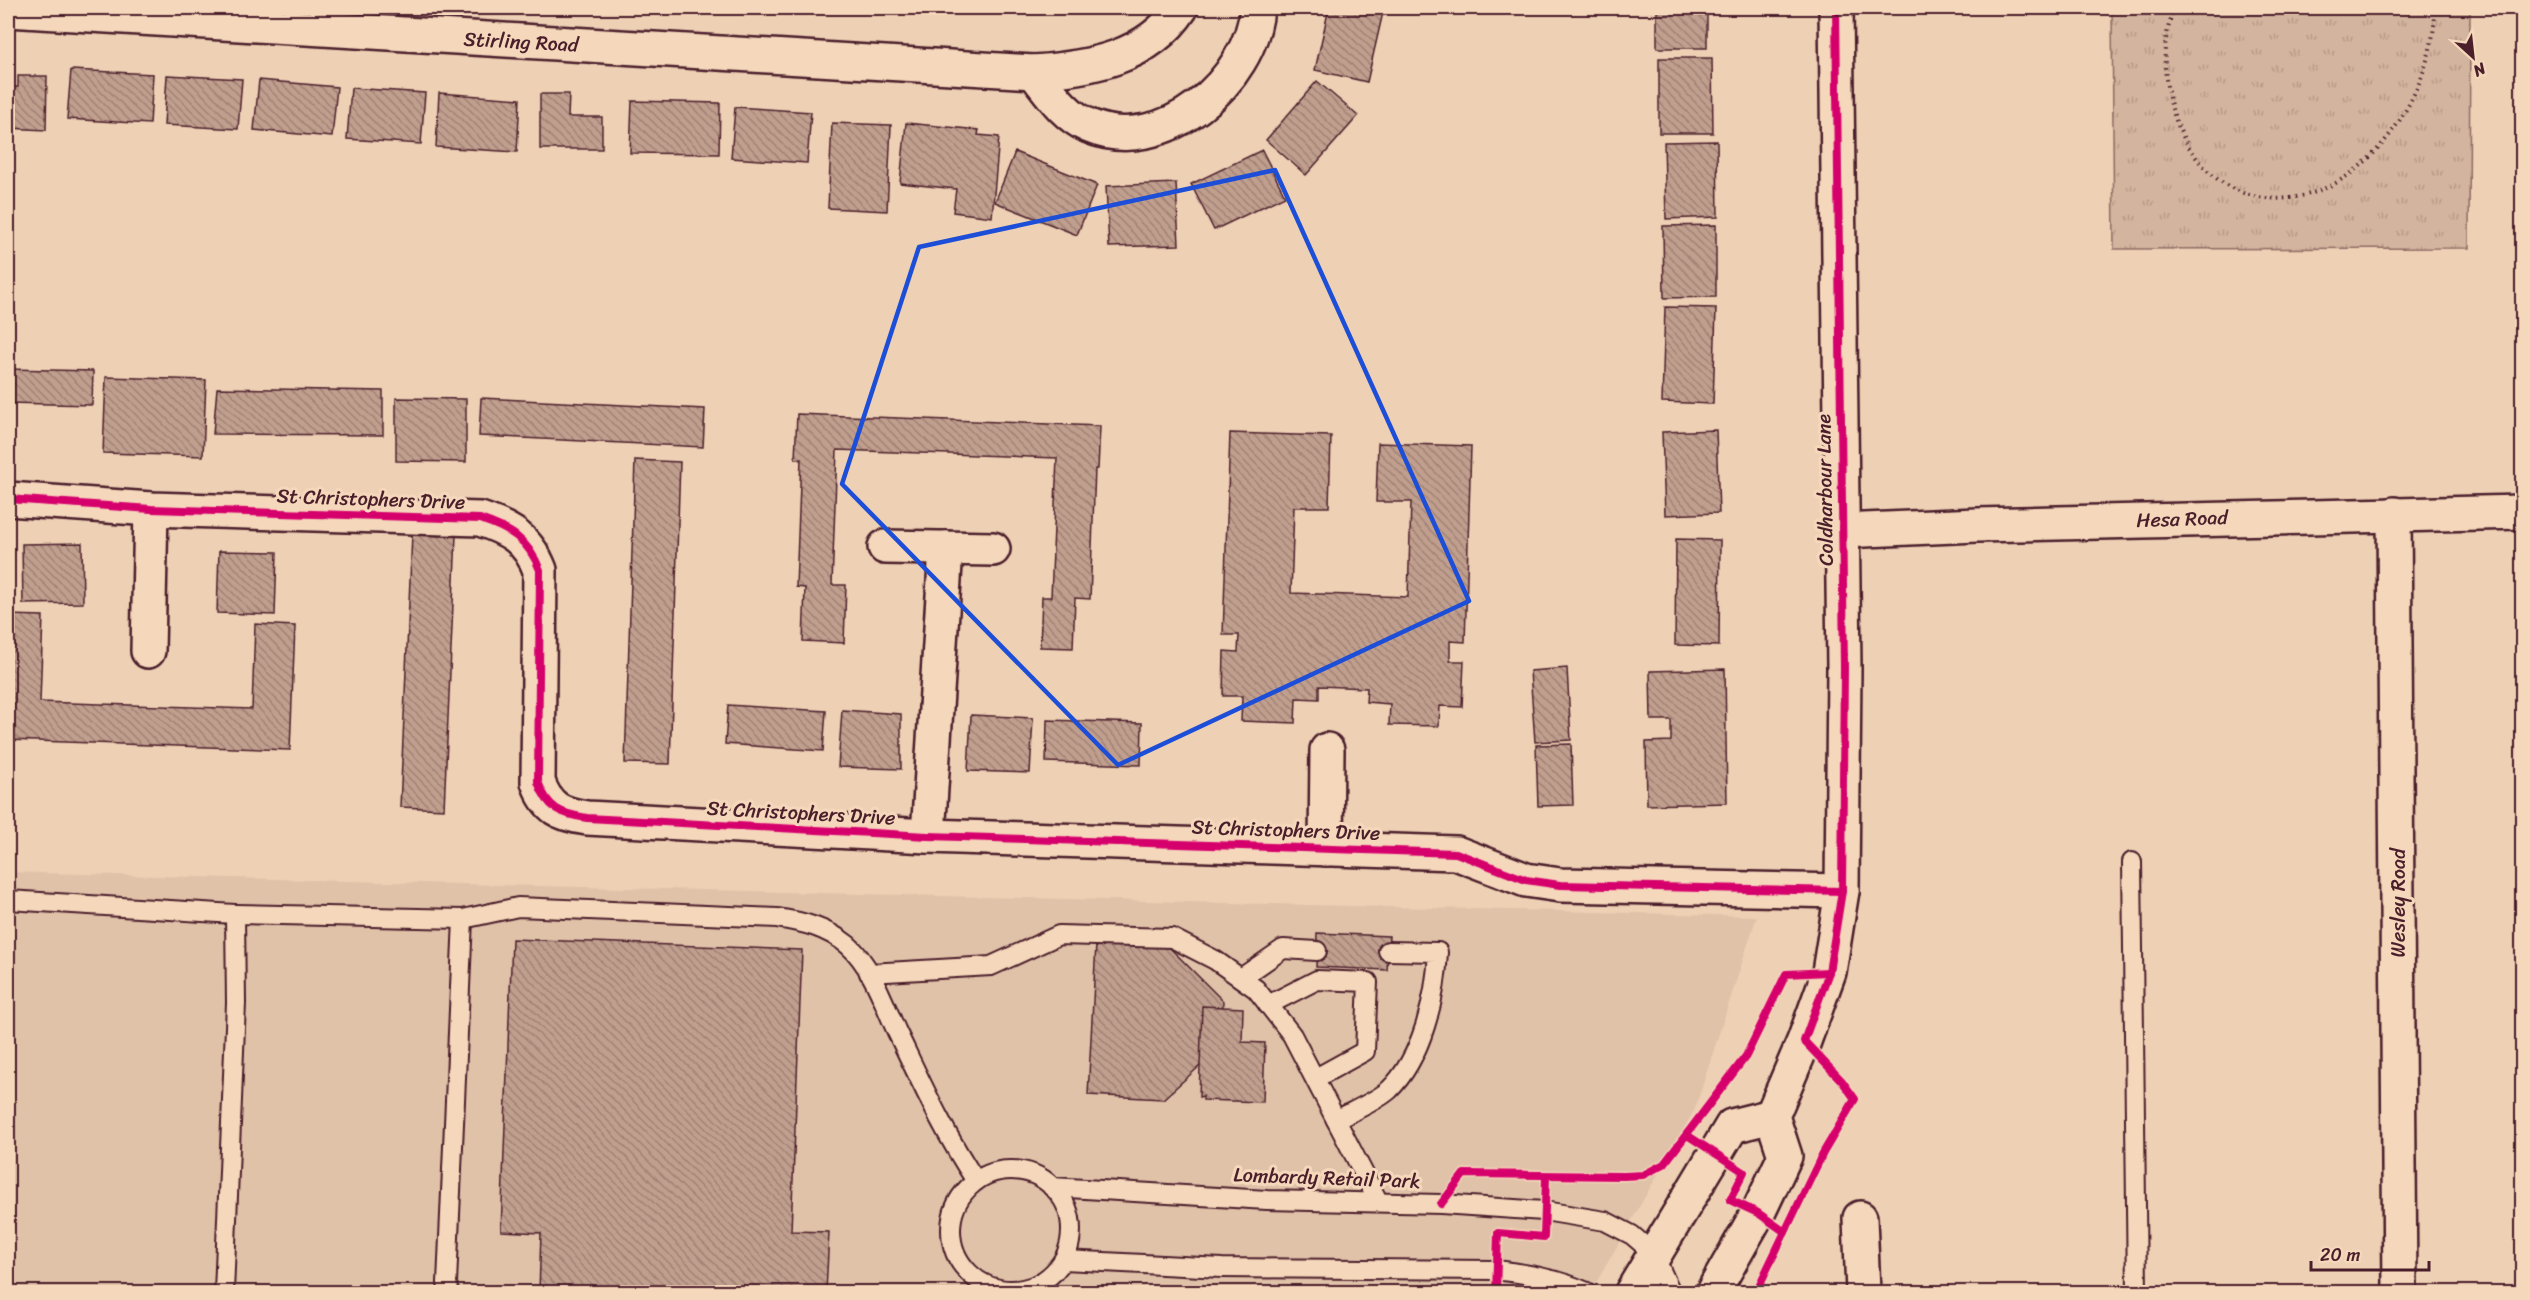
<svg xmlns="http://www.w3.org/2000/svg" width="2530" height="1300" font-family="Sriracha,sans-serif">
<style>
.built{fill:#e0c2a9}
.grass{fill:url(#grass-tufts);stroke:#8e6a64;stroke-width:1.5}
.building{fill:url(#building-back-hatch);stroke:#4a1f2b;stroke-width:1.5}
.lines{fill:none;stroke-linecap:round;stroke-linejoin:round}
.service-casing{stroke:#4a1f2b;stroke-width:22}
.minor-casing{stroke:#4a1f2b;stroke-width:38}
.tertiary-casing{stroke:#4a1f2b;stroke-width:38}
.path{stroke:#4a1f2b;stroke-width:4;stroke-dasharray:1.5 4.5;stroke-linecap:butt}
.service{stroke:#f5d8bb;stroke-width:18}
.minor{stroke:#f5d8bb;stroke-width:33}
.tertiary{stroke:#f5d8bb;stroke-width:33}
.cycleway-casing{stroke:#f5d8bb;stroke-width:11}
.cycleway{stroke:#d6006c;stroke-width:8}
.marked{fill:none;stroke:#1d4ed8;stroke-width:4.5;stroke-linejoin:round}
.labels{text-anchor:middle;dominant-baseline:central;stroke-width:6;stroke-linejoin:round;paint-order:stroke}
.street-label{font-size:20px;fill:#4a1f2b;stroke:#f5d8bb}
</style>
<defs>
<pattern id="grass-tufts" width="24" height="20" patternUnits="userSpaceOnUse" patternTransform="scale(1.5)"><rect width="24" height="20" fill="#d3b49e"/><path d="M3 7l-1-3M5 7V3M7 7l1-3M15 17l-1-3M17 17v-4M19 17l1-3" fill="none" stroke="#b79a88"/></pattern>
<pattern id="building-back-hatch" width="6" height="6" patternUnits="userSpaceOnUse" patternTransform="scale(1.5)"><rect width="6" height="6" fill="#c19f8e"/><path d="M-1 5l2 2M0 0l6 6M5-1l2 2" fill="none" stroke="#9f8174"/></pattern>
</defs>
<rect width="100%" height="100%" fill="#eed1b5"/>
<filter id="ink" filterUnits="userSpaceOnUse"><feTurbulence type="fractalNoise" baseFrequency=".0167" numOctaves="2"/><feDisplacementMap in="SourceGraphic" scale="12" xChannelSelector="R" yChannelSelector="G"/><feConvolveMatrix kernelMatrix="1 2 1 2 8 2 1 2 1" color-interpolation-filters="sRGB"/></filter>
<g filter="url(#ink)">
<polygon class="built" points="8,872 463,884 1757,916 1695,1109 1591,1292 8,1292"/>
<polygon class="grass" points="2112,8 2470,8 2469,248 2114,249"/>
<g class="building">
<polygon points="1329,8 1384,8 1367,82 1315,70"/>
<rect x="1657" y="8" width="50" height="40"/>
<polygon points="1659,58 1712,58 1713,133 1659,133"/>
<polygon points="71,70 153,74 150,124 67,119"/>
<polygon points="167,75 242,79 238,129 164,125"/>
<polygon points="18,76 47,76 46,130 8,128 8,87 18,87"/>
<polygon points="259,80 337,87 332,137 254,130"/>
<polygon points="1317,81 1358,116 1306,175 1266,140"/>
<polygon points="351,88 425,93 421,144 347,139"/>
<polygon points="439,93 520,99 517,152 436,147"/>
<polygon points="540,94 569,94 568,117 602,117 602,149 540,149"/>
<polygon points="632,101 720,103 719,154 630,153"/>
<polygon points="735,107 811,112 807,163 731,158"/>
<polygon points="832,123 891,125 887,211 828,208"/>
<polygon points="906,123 979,130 978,135 999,137 992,217 953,212 956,189 900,183"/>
<polygon points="1717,141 1718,217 1666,219 1664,142"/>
<polygon points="1262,150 1285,196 1214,230 1191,184"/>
<polygon points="1015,152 1097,185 1077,235 995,202"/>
<polygon points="1176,183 1179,245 1109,247 1106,186"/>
<polygon points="1716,225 1716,297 1664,298 1663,226"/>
<polygon points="1665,307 1716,308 1713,404 1662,402"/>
<polygon points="8,369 93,371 92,405 8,403"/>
<polygon points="106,377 206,380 203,456 103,453"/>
<polygon points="217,388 383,391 383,435 213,434"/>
<polygon points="396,398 466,399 466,462 396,461"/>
<polygon points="481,398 705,409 703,447 479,436"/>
<polygon points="797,414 1100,426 1098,469 1095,469 1090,599 1075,598 1073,648 1040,647 1042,597 1051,597 1057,458 837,450 832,585 846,585 844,643 803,641 805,588 796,587 801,459 795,459"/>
<polygon points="1716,430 1719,513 1665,515 1662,432"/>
<polygon points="1230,433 1331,436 1329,507 1294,507 1291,593 1408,597 1411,502 1376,502 1378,443 1471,446 1465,642 1450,641 1450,661 1464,661 1462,707 1440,706 1439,726 1389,725 1390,704 1366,702 1367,688 1319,686 1319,699 1296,698 1295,723 1241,721 1242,696 1223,696 1224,651 1238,652 1239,635 1223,635"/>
<polygon points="635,460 680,462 670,764 625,763"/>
<polygon points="412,534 456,535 444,809 400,807"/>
<polygon points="1676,539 1720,540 1719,646 1675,645"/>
<polygon points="82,543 83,603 23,604 22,544"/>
<polygon points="219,551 277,552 275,615 217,613"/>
<polygon points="8,615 43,616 40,702 252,709 255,624 295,626 290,750 8,740"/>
<polygon points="1567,668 1571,740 1535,742 1530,671"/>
<polygon points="1725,669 1727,803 1647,805 1646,742 1671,741 1671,720 1651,720 1650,671"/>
<polygon points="728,705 826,711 823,751 725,744"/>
<polygon points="842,710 901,714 901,769 838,767"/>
<polygon points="971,715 1033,718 1030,773 968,771"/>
<polygon points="1047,720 1142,723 1141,765 1046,762"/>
<polygon points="1571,744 1573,805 1538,806 1536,745"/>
<polygon points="1317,933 1389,936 1387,970 1316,967"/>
<polygon points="512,939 802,950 791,1231 829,1232 826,1292 539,1292 541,1233 501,1231"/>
<polygon points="1096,944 1169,947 1223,1001 1220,1048 1163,1099 1088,1095"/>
<polygon points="1202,1006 1243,1008 1242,1042 1265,1043 1263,1102 1203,1100 1203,1096 1199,1097"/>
</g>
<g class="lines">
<g class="service-casing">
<g id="service">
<polyline points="2132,862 2137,1292"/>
<polyline points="8,900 235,914"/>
<polyline points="869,973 991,966 1059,935 1172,938 1215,960 1256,989 1292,1035 1378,1201"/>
<polyline points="1241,978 1283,949 1317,951"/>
<polyline points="1268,1005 1317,980 1368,982 1365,1051 1316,1078"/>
<path d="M1336 1120C1351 1112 1377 1101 1389 1090 1422 1058 1436 997 1438 952L1388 951"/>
<circle cx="1011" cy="1230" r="60"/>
<polyline points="1052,1187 1267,1200 1441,1204 1544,1211 1605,1221 1632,1235 1653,1253 1671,1292"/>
<path d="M1064 1260 1222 1268 1496 1270C1528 1274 1558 1279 1587 1292"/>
<path d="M224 1292 236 1003 235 914 463 919 518 907 777 918C804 922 827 928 848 945 872 966 884 1004 897 1032 922 1084 944 1133 976 1181"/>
<polyline points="449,1292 447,1283 463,919"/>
</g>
</g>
<g class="minor-casing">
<g id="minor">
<path d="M8 10 1034 72C1090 68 1148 58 1181 8"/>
<path d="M1034 72C1050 92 1064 115 1089 126 1163 158 1252 80 1257 8"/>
<path d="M8 499 151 509 480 519C510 529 528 539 540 570L538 782C548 809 560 814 587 818L928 836 1456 853 1526 880 1560 885 1842 891"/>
<polyline points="2394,514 2400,1292"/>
<polyline points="1842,531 1977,525 2522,512"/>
<polyline points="885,547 993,549"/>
<polyline points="148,651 151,509"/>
<polyline points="928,836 946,548"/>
<polyline points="1326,849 1327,750"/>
<polyline points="1860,1218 1863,1292"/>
</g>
</g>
<g class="tertiary-casing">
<g id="tertiary">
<polyline points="1632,1292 1732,1126 1772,1116"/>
<polyline points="1713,1292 1758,1213 1785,1156 1772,1116 1804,1041 1829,972 1842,891 1844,668 1836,8"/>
</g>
</g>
<path class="path" d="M2173 8C2170 21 2166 34 2165 48 2161 122 2204 207 2289 198 2374 189 2435 86 2435 8"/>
<use href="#service" class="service"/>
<use href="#minor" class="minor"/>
<use href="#tertiary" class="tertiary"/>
<g class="cycleway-casing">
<g id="cycleway">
<path d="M8 499 151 509 480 519C510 529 528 539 540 570L538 782C548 809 560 814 587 818L928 836 1456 853 1526 880 1560 885 1842 891"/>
<polyline points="1687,1135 1744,1172 1730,1200 1758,1213 1785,1232"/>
<polyline points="1441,1204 1464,1174 1624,1176 1643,1175 1664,1164 1746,1056 1786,974 1829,972"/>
<polyline points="1496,1292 1498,1233 1544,1237 1546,1177"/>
<polyline points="1756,1292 1823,1153 1855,1099 1842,1081 1804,1041 1829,972 1842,891 1844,668 1836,8"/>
</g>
</g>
<use href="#cycleway" class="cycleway"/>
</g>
</g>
<path class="marked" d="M1275 170 1469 601 1118 765 842 484 919 247Z"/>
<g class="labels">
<g class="street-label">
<text transform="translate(521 42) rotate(3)">Stirling Road</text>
<text transform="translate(1825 490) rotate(-91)">Coldharbour Lane</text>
<text transform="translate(371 499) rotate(2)">St Christophers Drive</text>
<text transform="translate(2182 519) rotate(-2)">Hesa Road</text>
<text transform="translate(801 813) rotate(3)">St Christophers Drive</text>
<text transform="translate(1286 830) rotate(2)">St Christophers Drive</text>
<text transform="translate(2398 903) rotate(-90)">Wesley Road</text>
<text transform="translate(1327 1178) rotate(2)">Lombardy Retail Park</text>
</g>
</g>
<rect width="2530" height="1300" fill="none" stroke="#f5d8bb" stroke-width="30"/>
<rect x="15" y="15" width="2500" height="1270" fill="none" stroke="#4a1f2b" stroke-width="2" filter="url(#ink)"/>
<g transform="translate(2473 57) rotate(153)" stroke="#f5d8bb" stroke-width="4.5" paint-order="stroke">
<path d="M0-4.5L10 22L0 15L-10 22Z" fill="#4a1f2b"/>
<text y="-9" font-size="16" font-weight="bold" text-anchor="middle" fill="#4a1f2b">N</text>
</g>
<path d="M2311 1261v9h118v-9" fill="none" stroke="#4a1f2b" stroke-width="3"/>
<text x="2320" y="1261" font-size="18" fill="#4a1f2b" stroke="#f5d8bb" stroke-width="4.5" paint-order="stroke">20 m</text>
</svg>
